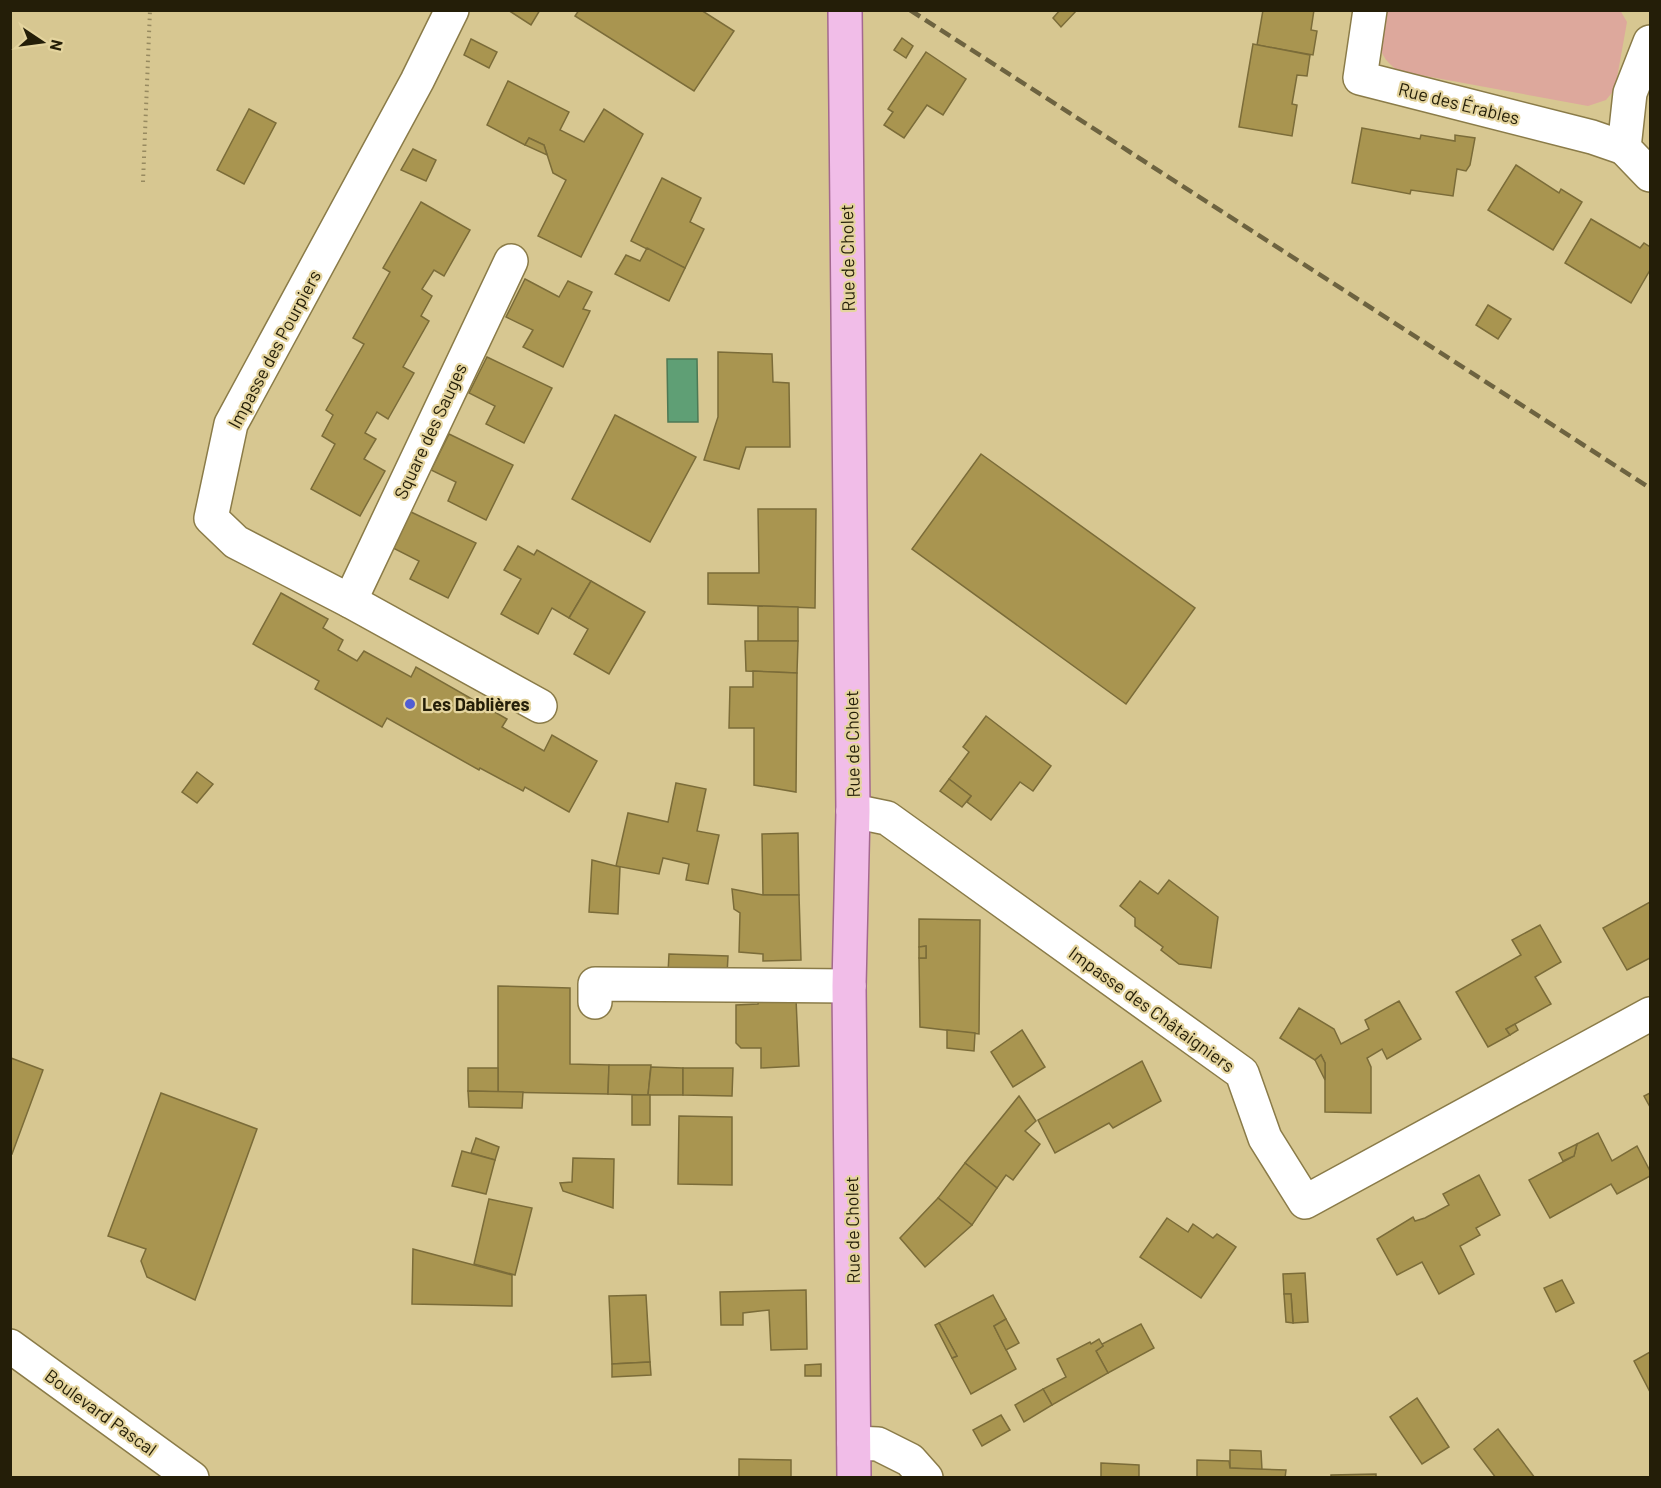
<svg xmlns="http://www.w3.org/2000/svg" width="1661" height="1488" font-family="Barlow,sans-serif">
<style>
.green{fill:#dda89c}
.water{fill:#5f9f75;stroke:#4d7854;stroke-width:1.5}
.building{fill:#a99550;stroke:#7b6c39;stroke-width:1.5}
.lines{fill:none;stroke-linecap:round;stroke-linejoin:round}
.minor-casing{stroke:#8a7b48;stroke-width:36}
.major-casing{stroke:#a3698f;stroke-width:36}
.path{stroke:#978a60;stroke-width:4;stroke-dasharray:1.5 4.5;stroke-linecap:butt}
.minor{stroke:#fff;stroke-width:33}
.major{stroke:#f1bde8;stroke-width:33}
.rail{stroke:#6d6340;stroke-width:4.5;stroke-dasharray:12 6;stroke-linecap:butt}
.poi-dot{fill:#505dd3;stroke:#e4d49e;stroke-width:2}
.labels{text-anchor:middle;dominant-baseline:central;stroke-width:4.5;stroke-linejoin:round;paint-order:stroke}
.street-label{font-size:18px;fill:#241e08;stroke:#e4d49e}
.poi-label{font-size:18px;font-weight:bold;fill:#241e08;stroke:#e4d49e;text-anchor:start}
</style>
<rect width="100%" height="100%" fill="#d7c791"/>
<path class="green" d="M1620 10 1627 22 1615 89 1606 100 1588 106 1398 71C1372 51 1380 39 1385 11Z"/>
<polygon class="water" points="667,359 697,359 698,422 668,422"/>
<g class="building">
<polygon points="508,10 540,10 531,25"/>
<polygon points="579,10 701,10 734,31 694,91 575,16"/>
<polygon points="1060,10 1077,10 1061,27 1053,18"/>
<polygon points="1263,10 1314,10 1311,30 1317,31 1313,55 1257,45"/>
<polygon points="902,38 913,46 906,58 894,50"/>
<polygon points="471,39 497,52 489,68 464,55"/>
<polygon points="1253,44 1310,55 1307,76 1297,75 1292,104 1297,105 1292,136 1239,127"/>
<polygon points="926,52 966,79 943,115 927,105 904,138 884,125 893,112 888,109"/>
<polygon points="508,81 569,112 560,130 584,142 604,109 643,134 581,257 538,236 566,180 553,173 544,145 529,138 525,145 487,125"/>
<polygon points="249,109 276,123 244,184 217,170"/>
<polygon points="1362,128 1420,139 1421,135 1455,141 1455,135 1475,138 1470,165 1466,171 1457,169 1453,196 1411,190 1410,194 1352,183"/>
<polygon points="529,138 544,145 547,155 525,145"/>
<polygon points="413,149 436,160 426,181 401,170"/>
<polygon points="1516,165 1559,193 1561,189 1582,202 1553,250 1488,210"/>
<polygon points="662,178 701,198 690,222 704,229 685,268 631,241"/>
<polygon points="421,202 470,230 444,276 434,270 422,289 432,296 421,316 429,321 403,367 414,373 388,419 377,412 365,433 376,439 364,459 385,471 360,516 311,489 335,444 322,436 333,415 326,410 364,344 353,338 390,272 383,268"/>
<polygon points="1591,219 1640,248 1644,243 1650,247 1650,270 1631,303 1565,263"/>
<polygon points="647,248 685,268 669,301 615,274 626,255 640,261"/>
<polygon points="525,279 559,297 568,281 592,292 583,309 590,311 563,367 523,347 533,330 506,317"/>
<polygon points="1488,305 1511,319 1498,339 1476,325"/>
<polygon points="718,352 772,354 773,382 789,383 790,447 746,447 739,469 704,460 718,417"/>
<polygon points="487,357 552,388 524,443 486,424 495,406 469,393"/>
<polygon points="615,415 696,457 650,542 572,499"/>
<polygon points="449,434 513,465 486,520 448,501 456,482 431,470"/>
<polygon points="981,454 1195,608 1126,704 912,549"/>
<polygon points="758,509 816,509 815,608 708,604 708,573 759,573"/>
<polygon points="411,512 476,543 448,598 410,579 419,561 393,548"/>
<polygon points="518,546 534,555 537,550 591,581 569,618 552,608 538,634 501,614 521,579 504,570"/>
<polygon points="591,581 645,612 609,674 574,654 588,629 569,618"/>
<polygon points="281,593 328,619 323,628 343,640 338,650 357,661 364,651 411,677 416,667 507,719 502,727 544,751 552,735 597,761 569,812 525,787 523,791 480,768 479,770 387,718 382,727 315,689 319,681 253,644"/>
<polygon points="758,606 798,607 798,641 758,641"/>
<polygon points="745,641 798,641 797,673 746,671"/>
<polygon points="753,671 797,673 796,792 754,785 754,728 729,728 730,687 753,687"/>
<polygon points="986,716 1051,766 1033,791 1020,782 991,820 967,802 971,796 949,779 969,752 963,747"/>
<polygon points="197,772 213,784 197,803 182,792"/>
<polygon points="949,779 971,796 962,807 940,791"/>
<polygon points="676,783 706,789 697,831 719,835 708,884 686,880 689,864 663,858 659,874 616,866 628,813 668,822"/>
<polygon points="798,833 799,895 763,895 762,834"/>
<polygon points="592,860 620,867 618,914 589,912"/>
<polygon points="1169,880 1218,917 1211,968 1179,964 1161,950 1163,947 1135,926 1135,918 1120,906 1140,881 1158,894"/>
<polygon points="732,889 763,895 799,895 801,960 763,961 763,954 739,952 740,913 734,909"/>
<polygon points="1650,902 1650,958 1627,970 1603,928"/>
<polygon points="919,919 980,920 979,1034 920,1027 919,958 926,958 926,946 919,947"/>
<polygon points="1540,925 1561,962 1535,977 1551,1004 1506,1029 1510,1035 1488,1047 1456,992 1521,955 1512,940"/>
<polygon points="926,946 926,958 919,958 919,947"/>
<polygon points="669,954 728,956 727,975 668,973"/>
<polygon points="498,986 570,988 570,1064 609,1065 608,1094 498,1092"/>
<polygon points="759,999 796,999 799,1066 761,1068 761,1048 741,1048 736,1043 736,1005 758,1004"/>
<polygon points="1399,1001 1421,1039 1387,1059 1382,1049 1367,1058 1371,1067 1371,1113 1325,1112 1325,1063 1321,1055 1315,1060 1280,1038 1299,1008 1334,1029 1341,1044 1369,1029 1365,1020"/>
<polygon points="1515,1024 1518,1030 1510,1035 1506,1029"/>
<polygon points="947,1030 975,1033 974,1051 947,1048"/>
<polygon points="1022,1030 1045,1067 1013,1087 991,1052"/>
<polygon points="1321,1055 1325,1063 1325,1080 1315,1060"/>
<polygon points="11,1058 43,1070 12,1154 10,1153"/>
<polygon points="1142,1061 1161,1101 1113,1128 1109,1123 1055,1153 1038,1120"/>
<polygon points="609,1065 651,1065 648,1095 608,1094"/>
<polygon points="651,1067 683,1068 683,1095 648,1095"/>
<polygon points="468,1068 498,1068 498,1092 468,1091"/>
<polygon points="683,1068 733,1068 732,1096 683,1095"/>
<polygon points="468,1091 523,1092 522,1108 469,1107"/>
<polygon points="161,1093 257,1129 195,1300 147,1277 141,1261 146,1249 108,1236"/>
<polygon points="1650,1093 1650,1107 1644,1096"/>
<rect x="632" y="1095" width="18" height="30"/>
<polygon points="1019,1096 1036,1121 1025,1131 1040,1144 1013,1180 1006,1175 997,1188 965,1163"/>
<polygon points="679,1116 732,1117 732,1185 678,1184"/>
<polygon points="1598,1133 1612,1161 1637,1146 1650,1171 1650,1176 1617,1194 1611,1184 1550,1218 1529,1180 1574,1156 1577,1144"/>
<polygon points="476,1138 499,1147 495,1160 471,1153"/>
<polygon points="1577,1144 1574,1156 1563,1161 1559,1153"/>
<polygon points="462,1151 495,1160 486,1194 452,1186"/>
<polygon points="573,1158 614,1159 613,1208 563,1191 560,1183 572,1182"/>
<polygon points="965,1163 997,1188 972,1225 938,1198"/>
<polygon points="1479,1175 1500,1215 1476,1228 1480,1235 1460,1246 1474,1274 1439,1294 1422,1262 1397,1275 1377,1239 1413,1217 1415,1221 1425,1218 1449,1205 1443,1194"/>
<polygon points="938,1198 972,1225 925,1267 900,1238"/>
<polygon points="489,1199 532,1208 515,1275 474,1264"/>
<polygon points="1167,1218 1188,1232 1193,1224 1213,1238 1217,1234 1236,1247 1201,1298 1140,1257"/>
<polygon points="413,1249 512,1275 512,1306 412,1304"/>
<polygon points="1305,1273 1308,1322 1293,1323 1291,1294 1284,1294 1283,1274"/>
<polygon points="1562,1280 1574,1303 1556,1312 1544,1288"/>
<polygon points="806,1290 807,1349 771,1350 769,1310 743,1313 743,1325 721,1325 720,1292"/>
<polygon points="1284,1294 1291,1294 1293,1323 1286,1322"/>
<polygon points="646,1295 650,1362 612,1364 609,1296"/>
<polygon points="993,1295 1006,1319 994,1326 1016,1369 971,1394 952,1358 957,1356 939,1323"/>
<polygon points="1006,1319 1019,1343 1006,1350 994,1326"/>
<polygon points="939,1323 957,1356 952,1358 935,1325"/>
<polygon points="1141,1324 1154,1348 1108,1373 1096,1351 1103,1346 1102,1344"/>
<polygon points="1099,1339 1103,1346 1096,1351 1108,1373 1052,1405 1043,1389 1066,1377 1057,1359 1090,1342 1091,1344"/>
<polygon points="1650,1352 1650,1392 1634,1361"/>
<polygon points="650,1362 651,1375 612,1377 612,1364"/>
<polygon points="821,1364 821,1376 805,1376 805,1365"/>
<polygon points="1043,1389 1052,1405 1024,1422 1015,1405"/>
<polygon points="1417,1398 1449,1447 1422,1464 1390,1417"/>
<polygon points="1001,1415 1010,1430 982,1446 973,1430"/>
<polygon points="1498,1429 1535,1478 1496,1478 1474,1449"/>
<polygon points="1230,1450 1261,1451 1262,1470 1230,1468"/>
<polygon points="739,1459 791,1460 791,1478 739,1478"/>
<polygon points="1197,1460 1229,1461 1230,1468 1286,1470 1285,1478 1197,1478"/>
<polygon points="1101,1463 1139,1465 1139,1478 1101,1478"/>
<polygon points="1376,1474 1376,1478 1331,1478 1331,1475"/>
</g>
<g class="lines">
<g class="minor-casing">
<g id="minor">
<polyline points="452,10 417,81 231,424 211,518 236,542 350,601 540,706"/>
<polyline points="1370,10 1360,78 1592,137 1624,148"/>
<polyline points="1650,42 1630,93 1624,148 1650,175"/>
<polyline points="350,601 511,261"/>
<polyline points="853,811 887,818 1242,1073 1265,1138 1305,1202 1650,1014"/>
<polyline points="595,1002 595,984 849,986"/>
<polyline points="10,1346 192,1478"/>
<polyline points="854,1443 878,1444 910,1460 926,1478"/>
</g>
</g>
<g class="major-casing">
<polyline id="major" points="845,10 853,811 849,986 854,1478"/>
</g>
<polyline class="path" points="143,182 150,10"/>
<use href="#minor" class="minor"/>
<use href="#major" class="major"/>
<polyline class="rail" points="910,10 1650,488"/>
</g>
<circle class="poi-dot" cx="410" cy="704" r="6"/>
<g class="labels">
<g class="street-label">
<text transform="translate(1459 103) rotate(14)">Rue des Érables</text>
<text transform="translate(847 258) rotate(-91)">Rue de Cholet</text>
<text transform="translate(274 349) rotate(-62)">Impasse des Pourpiers</text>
<text transform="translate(430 431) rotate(-65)">Square des Sauges</text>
<text transform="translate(852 744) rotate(-91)">Rue de Cholet</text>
<text transform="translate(1152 1009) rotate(36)">Impasse des Châtaigniers</text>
<text transform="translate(852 1230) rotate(-91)">Rue de Cholet</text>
<text transform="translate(101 1412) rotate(36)">Boulevard Pascal</text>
</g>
<g class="poi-label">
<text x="422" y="704">Les Dablières</text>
</g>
</g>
<rect width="1661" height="1488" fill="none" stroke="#241e08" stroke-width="24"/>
<g transform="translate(42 42) rotate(103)" stroke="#e4d49e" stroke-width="4.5" paint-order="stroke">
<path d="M0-4.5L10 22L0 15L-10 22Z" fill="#241e08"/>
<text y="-9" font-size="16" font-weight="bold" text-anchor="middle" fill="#241e08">N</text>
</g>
</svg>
